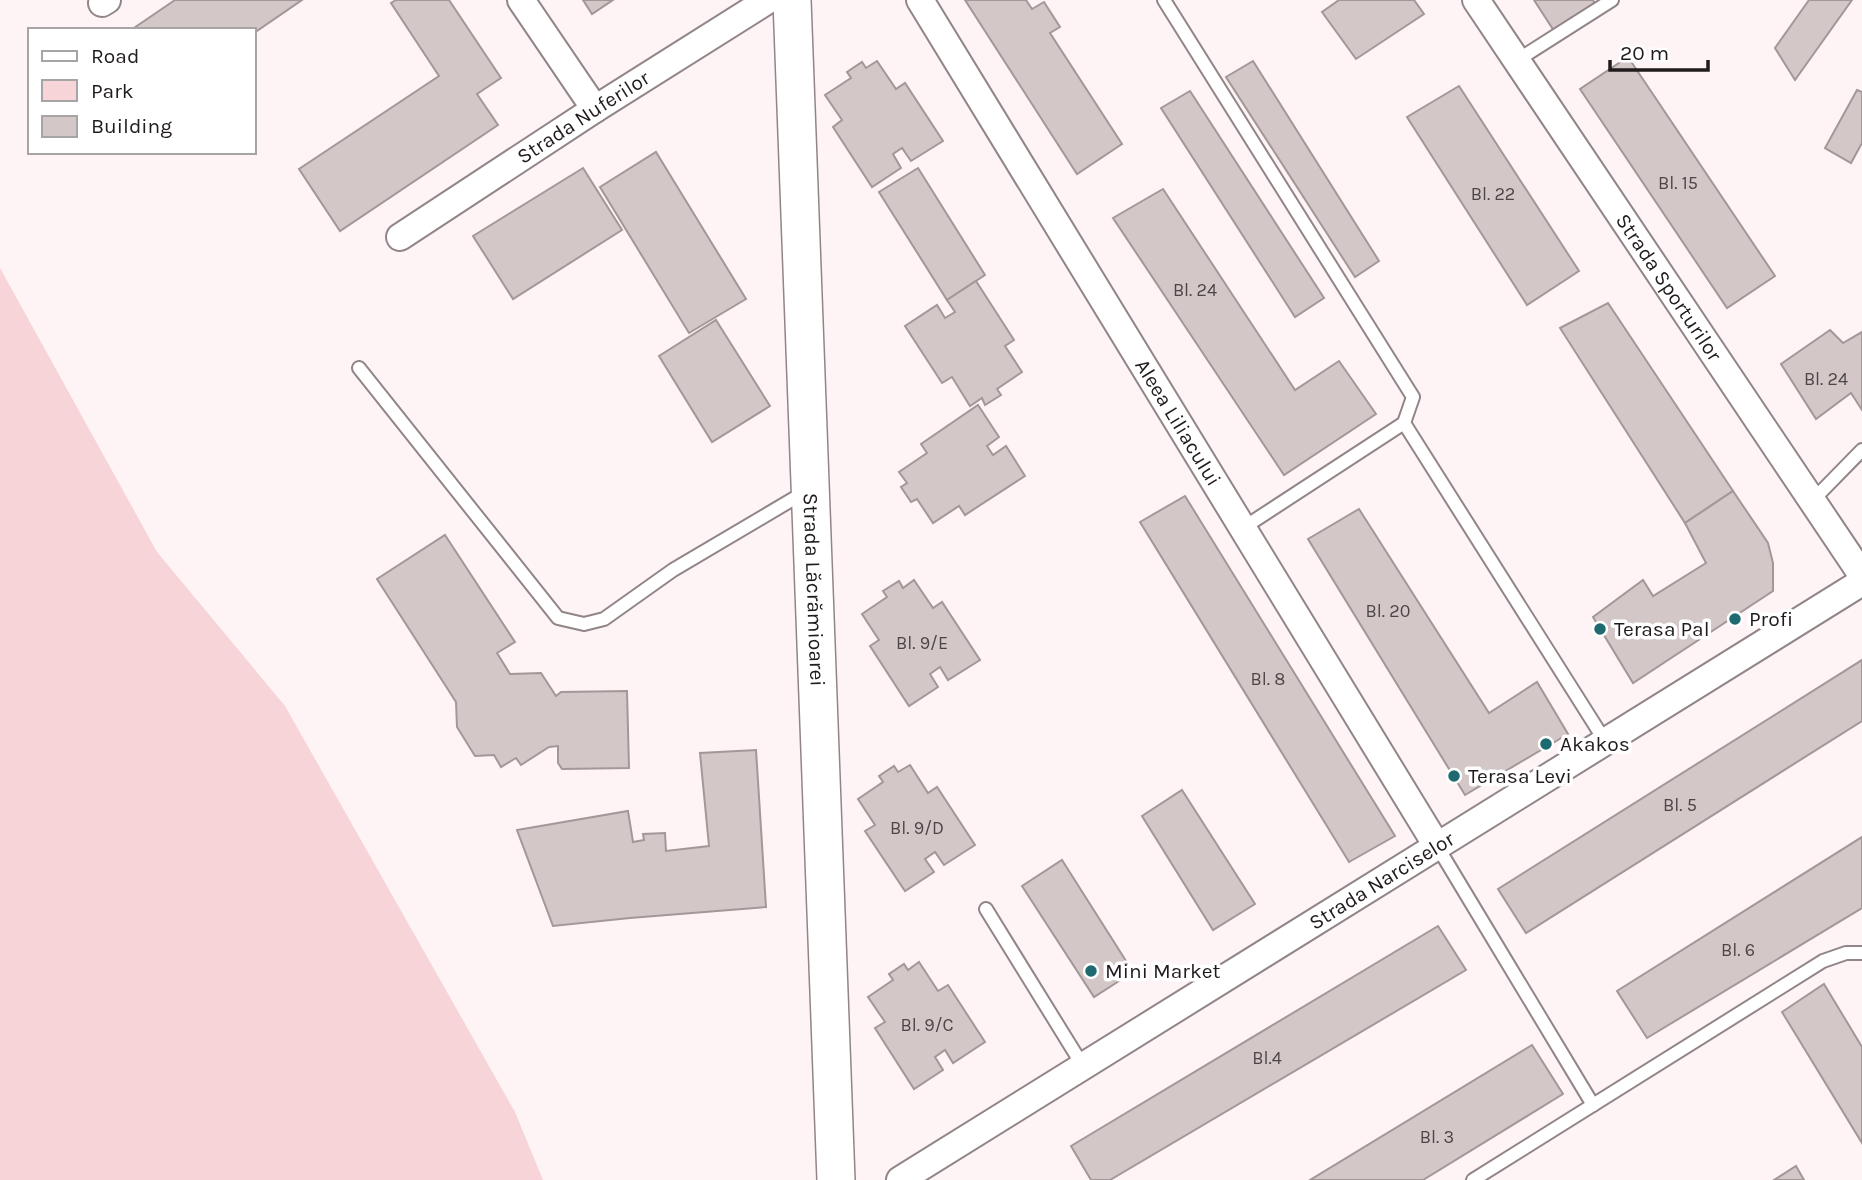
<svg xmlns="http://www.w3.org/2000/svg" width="1862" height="1180" font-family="Karla,sans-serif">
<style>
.green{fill:#f6d4d8}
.building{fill:#d3c7c8;stroke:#a39798;stroke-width:2}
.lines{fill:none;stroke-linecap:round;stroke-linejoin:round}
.lane-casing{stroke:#918587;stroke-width:16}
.street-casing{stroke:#918587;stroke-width:30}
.secondary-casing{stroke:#918587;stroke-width:40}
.lane{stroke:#fff;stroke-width:12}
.street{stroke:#fff;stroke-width:26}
.secondary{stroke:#fff;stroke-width:37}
.poi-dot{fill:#1e6a70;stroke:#fff;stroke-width:2.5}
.labels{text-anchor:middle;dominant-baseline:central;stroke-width:7;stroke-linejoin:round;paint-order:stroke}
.number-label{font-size:18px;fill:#4d4647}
.street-label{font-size:21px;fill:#201b1c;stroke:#fff}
.poi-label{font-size:21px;fill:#201b1c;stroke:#fff;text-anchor:start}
</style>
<rect width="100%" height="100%" fill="#fef4f5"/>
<polygon class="green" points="0,268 157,552 285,706 515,1112 543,1180 0,1180"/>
<g class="building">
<polygon points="175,0 302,0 254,33 254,30 131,30"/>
<polygon points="396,0 449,0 501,78 477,94 498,125 340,231 299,169 439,76 391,3"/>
<polygon points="583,0 613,0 592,14"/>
<polygon points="965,0 1026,0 1032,9 1044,2 1060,27 1050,33 1122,144 1077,174"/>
<polygon points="1339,0 1414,0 1424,14 1356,59 1322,12"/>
<polygon points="1534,0 1593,0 1598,9 1558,37"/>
<polygon points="1809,0 1852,0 1795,80 1775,48"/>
<polygon points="1628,57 1775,276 1727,308 1580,89"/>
<polygon points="877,61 896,89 905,83 943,141 911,161 902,148 893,154 901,168 872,187 833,127 842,120 825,95 851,78 847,72 862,62 866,68"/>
<polygon points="1253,61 1379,261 1355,277 1226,77"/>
<polygon points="1459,86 1579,271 1527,305 1407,117"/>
<polygon points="1857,90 1862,92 1862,143 1851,163 1825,148"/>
<polygon points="1190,91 1324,298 1295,317 1161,108"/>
<polygon points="656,152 746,299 689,333 600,187"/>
<polygon points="583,168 622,230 513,299 473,236"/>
<polygon points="918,168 985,275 947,300 879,192"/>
<polygon points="1163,189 1295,390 1339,361 1376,414 1284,475 1113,218"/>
<polygon points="976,281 1014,340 1005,346 1022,372 997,389 1001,395 985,405 982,398 970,406 952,377 942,383 905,326 937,305 945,318 955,312 947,300"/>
<polygon points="1608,303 1733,491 1685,523 1560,328"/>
<polygon points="716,320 770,406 712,442 659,356"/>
<polygon points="1830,330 1843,343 1862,332 1862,410 1851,393 1816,419 1781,364"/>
<polygon points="978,405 999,437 987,446 993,455 1006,446 1025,476 965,515 959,506 933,523 917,499 911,502 901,487 907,483 899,472 927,453 921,444"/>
<polygon points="1733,491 1768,543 1773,563 1773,591 1633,683 1593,617 1643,580 1653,596 1706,563 1685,523"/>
<polygon points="1185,496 1395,836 1349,862 1140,522"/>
<polygon points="1359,509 1489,713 1537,682 1568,734 1465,795 1308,539"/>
<polygon points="445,535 515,642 497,653 510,674 541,673 556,696 561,692 627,691 629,768 562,769 558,763 558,746 549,747 521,765 516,758 501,767 494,755 475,756 457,727 456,702 377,579"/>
<polygon points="914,580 933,608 942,602 980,660 948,680 940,667 930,674 938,687 909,706 870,646 879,640 862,614 887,597 883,591 899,581 903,588"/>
<polygon points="1862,660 1862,721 1526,933 1498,889"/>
<polygon points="756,750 766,907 630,918 553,926 517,830 628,811 633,842 644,840 643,834 665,833 666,851 709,846 700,753"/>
<polygon points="910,765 928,793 937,787 975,845 944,865 935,852 925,859 934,872 905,891 865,831 875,825 858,799 883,782 879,776 894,766 898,772"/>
<polygon points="1182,790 1255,904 1213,930 1142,816"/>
<polygon points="1862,837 1862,908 1647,1038 1617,991"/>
<polygon points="1062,860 1133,972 1094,997 1022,886"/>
<polygon points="1438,926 1466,970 1110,1180 1091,1180 1071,1146"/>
<polygon points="919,962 938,991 948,985 985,1042 953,1063 945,1050 935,1057 943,1070 914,1089 875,1028 885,1022 868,997 893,980 889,974 904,964 908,970"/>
<polygon points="1824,984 1862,1047 1862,1143 1782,1012"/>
<polygon points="1532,1045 1563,1094 1423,1180 1310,1180"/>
<polygon points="1796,1166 1804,1180 1774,1180"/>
</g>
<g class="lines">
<g class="lane-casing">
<g id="lane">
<polyline points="1164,0 1413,397 1404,423 1243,528"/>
<polyline points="1516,61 1612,0"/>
<polyline points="359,368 558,618 584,624 604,619 673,570 805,492"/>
<polyline points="1404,423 1605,741"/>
<polyline points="1813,500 1862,450"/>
<polyline points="1437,846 1593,1105"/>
<polyline points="986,909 1083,1066"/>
<polyline points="1473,1180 1823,961 1846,953 1862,953"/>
</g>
</g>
<g class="street-casing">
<g id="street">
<polyline points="521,0 595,109"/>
<path id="s1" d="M920 0 1437 846"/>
<path id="s2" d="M1476 0 1862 575"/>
<polyline points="102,3 107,0"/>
<path id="s3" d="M400 237 595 109 768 0"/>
<path id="s4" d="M900 1180 1862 582"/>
</g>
</g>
<g class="secondary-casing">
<g id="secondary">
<path id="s5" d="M792 0 836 1180"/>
</g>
</g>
<use href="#lane" class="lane"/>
<use href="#street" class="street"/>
<use href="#secondary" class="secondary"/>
</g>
<g class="poi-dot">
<circle cx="1735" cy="619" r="7"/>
<circle cx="1600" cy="629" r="7"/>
<circle cx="1546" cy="744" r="7"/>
<circle cx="1454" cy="776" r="7"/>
<circle cx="1091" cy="971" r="7"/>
</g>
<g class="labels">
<g class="number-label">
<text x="1678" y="183">Bl. 15</text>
<text x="1493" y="194">Bl. 22</text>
<text x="1195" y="290">Bl. 24</text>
<text x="1826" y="379">Bl. 24</text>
<text x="1388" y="611">Bl. 20</text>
<text x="922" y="643">Bl. 9/E</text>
<text x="1268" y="679">Bl. 8</text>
<text x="1680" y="805">Bl. 5</text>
<text x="917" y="828">Bl. 9/D</text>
<text x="1738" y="950">Bl. 6</text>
<text x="927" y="1025">Bl. 9/C</text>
<text x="1267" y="1058">Bl.4</text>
<text x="1437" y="1137">Bl. 3</text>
</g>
<g class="street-label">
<text stroke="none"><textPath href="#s3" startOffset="219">Strada Nuferilor</textPath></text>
<text stroke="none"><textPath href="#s2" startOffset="346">Strada Sporturilor</textPath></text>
<text stroke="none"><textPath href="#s1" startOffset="495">Aleea Liliacului</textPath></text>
<text stroke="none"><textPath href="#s5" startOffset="590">Strada Lăcrămioarei</textPath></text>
<text stroke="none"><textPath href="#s4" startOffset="567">Strada Narciselor</textPath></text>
</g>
<g class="poi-label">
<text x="1749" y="619">Profi</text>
<text x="1614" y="629">Terasa Pal</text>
<text x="1560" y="744">Akakos</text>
<text x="1468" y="776">Terasa Levi</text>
<text x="1105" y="971">Mini Market</text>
</g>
</g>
<rect x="28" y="28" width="228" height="126" fill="#ffffff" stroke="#a6a4a4" stroke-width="2"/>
<rect x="42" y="51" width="35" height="10" fill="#ffffff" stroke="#a6a4a4" stroke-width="2"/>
<text x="91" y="63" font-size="21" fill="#201b1c">Road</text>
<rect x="42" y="80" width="35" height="21" fill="#f6d4d8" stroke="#a6a4a4" stroke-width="2"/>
<text x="91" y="98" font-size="21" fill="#201b1c">Park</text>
<rect x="42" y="116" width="35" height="21" fill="#d3c7c8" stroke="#a6a4a4" stroke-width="2"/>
<text x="91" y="133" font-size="21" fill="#201b1c">Building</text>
<path d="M1610 60v10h98v-10" fill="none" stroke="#201b1c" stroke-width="3.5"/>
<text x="1620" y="60" font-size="21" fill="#201b1c" stroke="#ffffff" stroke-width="5" paint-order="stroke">20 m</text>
</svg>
